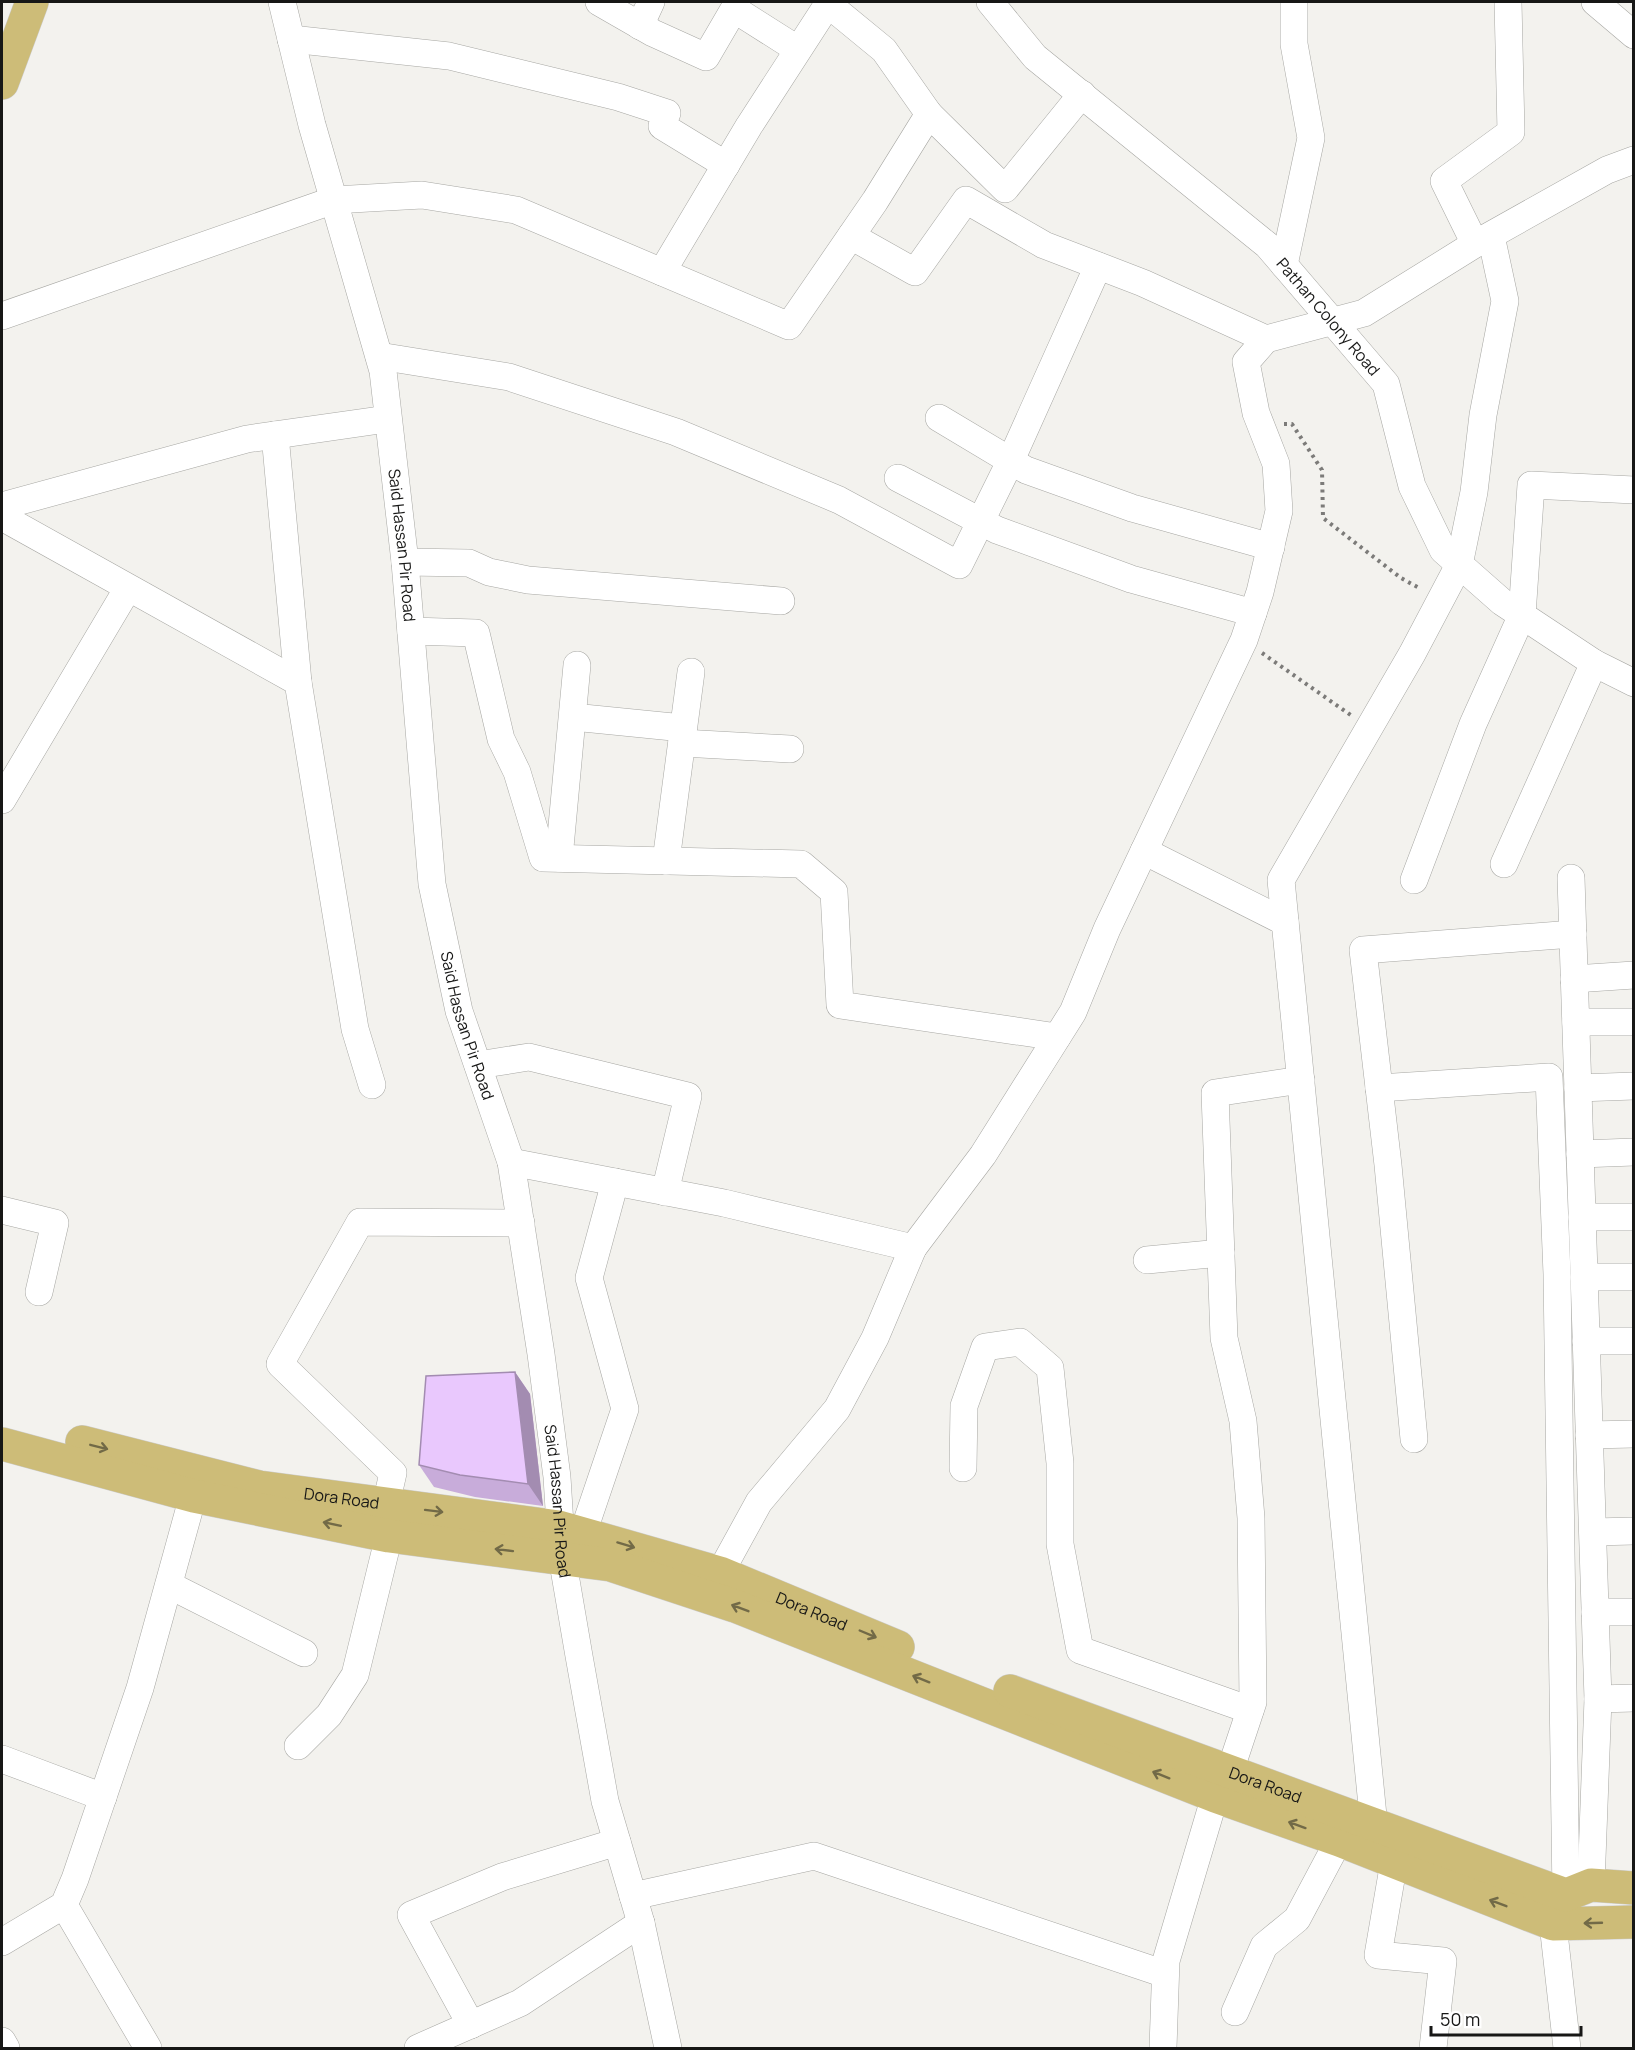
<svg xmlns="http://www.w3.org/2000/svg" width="1635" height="2050" font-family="Manrope,sans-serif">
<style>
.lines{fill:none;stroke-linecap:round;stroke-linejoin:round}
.minor-casing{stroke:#a7a7a3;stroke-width:28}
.major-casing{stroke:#ccc;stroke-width:34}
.path{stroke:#7c7b79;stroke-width:4;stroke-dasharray:3 4.5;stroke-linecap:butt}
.minor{stroke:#fff;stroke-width:27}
.major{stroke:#cdbc78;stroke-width:33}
.wall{fill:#c8acda}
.shaded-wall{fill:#a38cb1}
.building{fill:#e9c8fd;stroke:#a38cb1;stroke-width:1.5}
.oneway{stroke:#726a47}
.labels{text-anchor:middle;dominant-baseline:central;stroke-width:4.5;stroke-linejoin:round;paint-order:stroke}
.street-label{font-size:16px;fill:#171716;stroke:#fff}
</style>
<rect width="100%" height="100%" fill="#f3f2ee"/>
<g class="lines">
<g class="minor-casing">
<g id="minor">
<path id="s1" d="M282 2 312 125 383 371 405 562 432 884 459 1011 511 1162 541 1354 557 1477 562 1557 579 1656 605 1801 641 1923 668 2048"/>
<polyline points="599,2 653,33 706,57 734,9 797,49"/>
<path id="s2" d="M990 2 1035 57 1267 245 1386 384 1412 486 1443 550 1502 602 1594 663 1634 683"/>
<polyline points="1595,2 1634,35"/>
<polyline points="640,26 651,2"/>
<polyline points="291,39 449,56 618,97 667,113 662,126 726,165"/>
<polyline points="851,236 915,272 966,200 1044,245 1143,283 1266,339"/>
<polyline points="1475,244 1444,181 1511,132 1508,2"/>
<polyline points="1284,265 1311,138 1294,44 1294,2"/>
<polyline points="662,272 749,126 828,4 884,50 929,114"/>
<polyline points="2,316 334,200 422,195 516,210 789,326 875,201 929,114 1005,189 1082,94"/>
<polyline points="379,356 509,377 676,432 839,500 959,565 1011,460 1098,266"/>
<polyline points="939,418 1026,470 1132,508 1271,547"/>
<polyline points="275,435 298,682"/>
<polyline points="898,478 997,530 1131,579 1253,613"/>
<polyline points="2,506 247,439 387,419"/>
<polyline points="2,517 298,682 355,1029 372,1085"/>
<polyline points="405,562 469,563 489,572 528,580 781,601"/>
<polyline points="411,631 476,633 501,739 517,772 543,858 801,864 834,892 840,1005 1057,1037"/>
<polyline points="573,717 683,728"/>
<polyline points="682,743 790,749"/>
<polyline points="2,800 128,588"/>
<polyline points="1144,851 1285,922"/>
<polyline points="559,858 577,665"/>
<polyline points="666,861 691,672"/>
<polyline points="1504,864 1594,663"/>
<polyline points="1571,878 1598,1699 1591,1885"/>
<polyline points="1414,880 1473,724 1522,615 1531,485 1634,490"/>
<polyline points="1574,979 1634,975"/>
<polyline points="1576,1022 1634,1022"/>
<polyline points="478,1065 529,1057 688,1096 665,1192"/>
<polyline points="1379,1088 1549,1077 1557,1274 1566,1895"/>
<polyline points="1578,1088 1634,1086"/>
<polyline points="1580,1154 1634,1152"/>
<polyline points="511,1162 724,1203 913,1248"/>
<polyline points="2,1210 55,1223 39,1292"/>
<polyline points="1582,1217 1634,1217"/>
<polyline points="1147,1260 1221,1253"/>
<polyline points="1584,1277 1634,1277"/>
<polyline points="1586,1341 1634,1341"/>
<polyline points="1589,1435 1634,1434"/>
<polyline points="1414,1439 1388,1165 1363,950 1573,934"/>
<polyline points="963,1468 964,1406 985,1347 1020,1342 1050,1368 1060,1463 1060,1544 1080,1650 1250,1710"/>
<polyline points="386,1504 393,1473 280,1364 360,1222 521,1223"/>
<polyline points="1593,1532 1634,1531"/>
<polyline points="583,1533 625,1409 589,1278 615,1182"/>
<polyline points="720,1573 759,1502 837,1409 875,1338 913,1248 983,1155 1073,1012 1107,929 1244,640 1260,592 1279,511 1276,464 1256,413 1246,362 1266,339 1364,313 1475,244 1607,170 1634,160"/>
<polyline points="169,1585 304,1653"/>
<polyline points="1595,1612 1634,1612"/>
<polyline points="1598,1699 1634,1698"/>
<polyline points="298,1746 329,1715 355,1675 389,1536"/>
<polyline points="2,1759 103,1797"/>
<polyline points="1230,1771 1253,1702 1251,1518 1243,1421 1224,1338 1215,1093 1301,1080"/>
<polyline points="1374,1826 1281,880 1412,654 1459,565 1474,492 1483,415 1505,301 1491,236"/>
<polyline points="1394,1862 1378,1955 1443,1961 1433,2048"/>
<polyline points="633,1896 814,1856 1165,1974"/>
<polyline points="64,1905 148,2048"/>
<polyline points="1553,1924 1567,2048"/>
<polyline points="2,1942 64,1905 75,1879 140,1688 198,1478"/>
<polyline points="1235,2012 1264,1946 1297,1919 1339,1840"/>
<polyline points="471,2025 411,1915 502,1877 617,1842"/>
<polyline points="2,2041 6,2048"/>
<polyline points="418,2048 520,2003 641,1923"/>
<polyline points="1163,2048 1166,1961 1215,1796"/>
</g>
</g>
<g class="major-casing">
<g id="major">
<polyline points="2,83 32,2"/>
<path id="s3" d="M82 1442 259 1487 559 1527 720 1573 898 1647"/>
<polyline points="2,1444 194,1496 389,1536 611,1565 735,1606 1215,1796 1339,1840 1553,1924 1634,1922"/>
<path id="s4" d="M1010 1691 1566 1895 1591 1885 1634 1888"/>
</g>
</g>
<g class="path">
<polyline points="1284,424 1292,424 1322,470 1323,518 1401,578 1421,589"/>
<polyline points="1262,653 1352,716"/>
</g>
<use href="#minor" class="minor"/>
<use href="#major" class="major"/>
</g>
<polygon class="wall" points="515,1372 530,1394 543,1506 475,1497 434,1487 419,1465"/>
<polygon class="shaded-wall" points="515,1372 530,1394 543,1506 528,1484"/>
<polygon class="building" points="515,1372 528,1484 460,1475 419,1465 426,1376"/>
<defs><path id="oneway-shaft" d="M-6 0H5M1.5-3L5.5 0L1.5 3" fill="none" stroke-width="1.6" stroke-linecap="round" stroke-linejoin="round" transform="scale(1.5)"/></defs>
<g class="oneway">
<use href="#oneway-shaft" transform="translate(99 1447) rotate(14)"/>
<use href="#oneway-shaft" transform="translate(434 1511) rotate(7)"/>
<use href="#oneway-shaft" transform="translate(332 1524) rotate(-168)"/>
<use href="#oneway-shaft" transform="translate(626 1545) rotate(17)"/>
<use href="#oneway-shaft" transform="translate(504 1550) rotate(-173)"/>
<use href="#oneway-shaft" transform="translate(740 1608) rotate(-159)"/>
<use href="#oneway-shaft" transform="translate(868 1634) rotate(23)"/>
<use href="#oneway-shaft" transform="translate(921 1679) rotate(-158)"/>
<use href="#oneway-shaft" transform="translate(1161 1775) rotate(-158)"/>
<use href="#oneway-shaft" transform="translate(1297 1825) rotate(-160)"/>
<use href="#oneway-shaft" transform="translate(1498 1903) rotate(-159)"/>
<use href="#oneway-shaft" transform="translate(1593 1923) rotate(178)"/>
</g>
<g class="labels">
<g class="street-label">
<text stroke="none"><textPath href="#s2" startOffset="464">Pathan Colony Road</textPath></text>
<text stroke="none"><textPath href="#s1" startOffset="558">Said Hassan Pir Road</textPath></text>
<text stroke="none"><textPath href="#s1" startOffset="1044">Said Hassan Pir Road</textPath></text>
<text stroke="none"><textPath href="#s3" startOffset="266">Dora Road</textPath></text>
<text stroke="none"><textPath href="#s1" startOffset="1530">Said Hassan Pir Road</textPath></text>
<text stroke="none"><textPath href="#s3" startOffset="752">Dora Road</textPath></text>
<text stroke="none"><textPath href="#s4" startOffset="272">Dora Road</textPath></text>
</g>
</g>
<rect width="1635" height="2050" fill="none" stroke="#171716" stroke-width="6"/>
<path d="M1431 2026v9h150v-9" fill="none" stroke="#171716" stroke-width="3"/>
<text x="1440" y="2026" font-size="18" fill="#171716" stroke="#ffffff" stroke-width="4.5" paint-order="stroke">50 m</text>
</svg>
